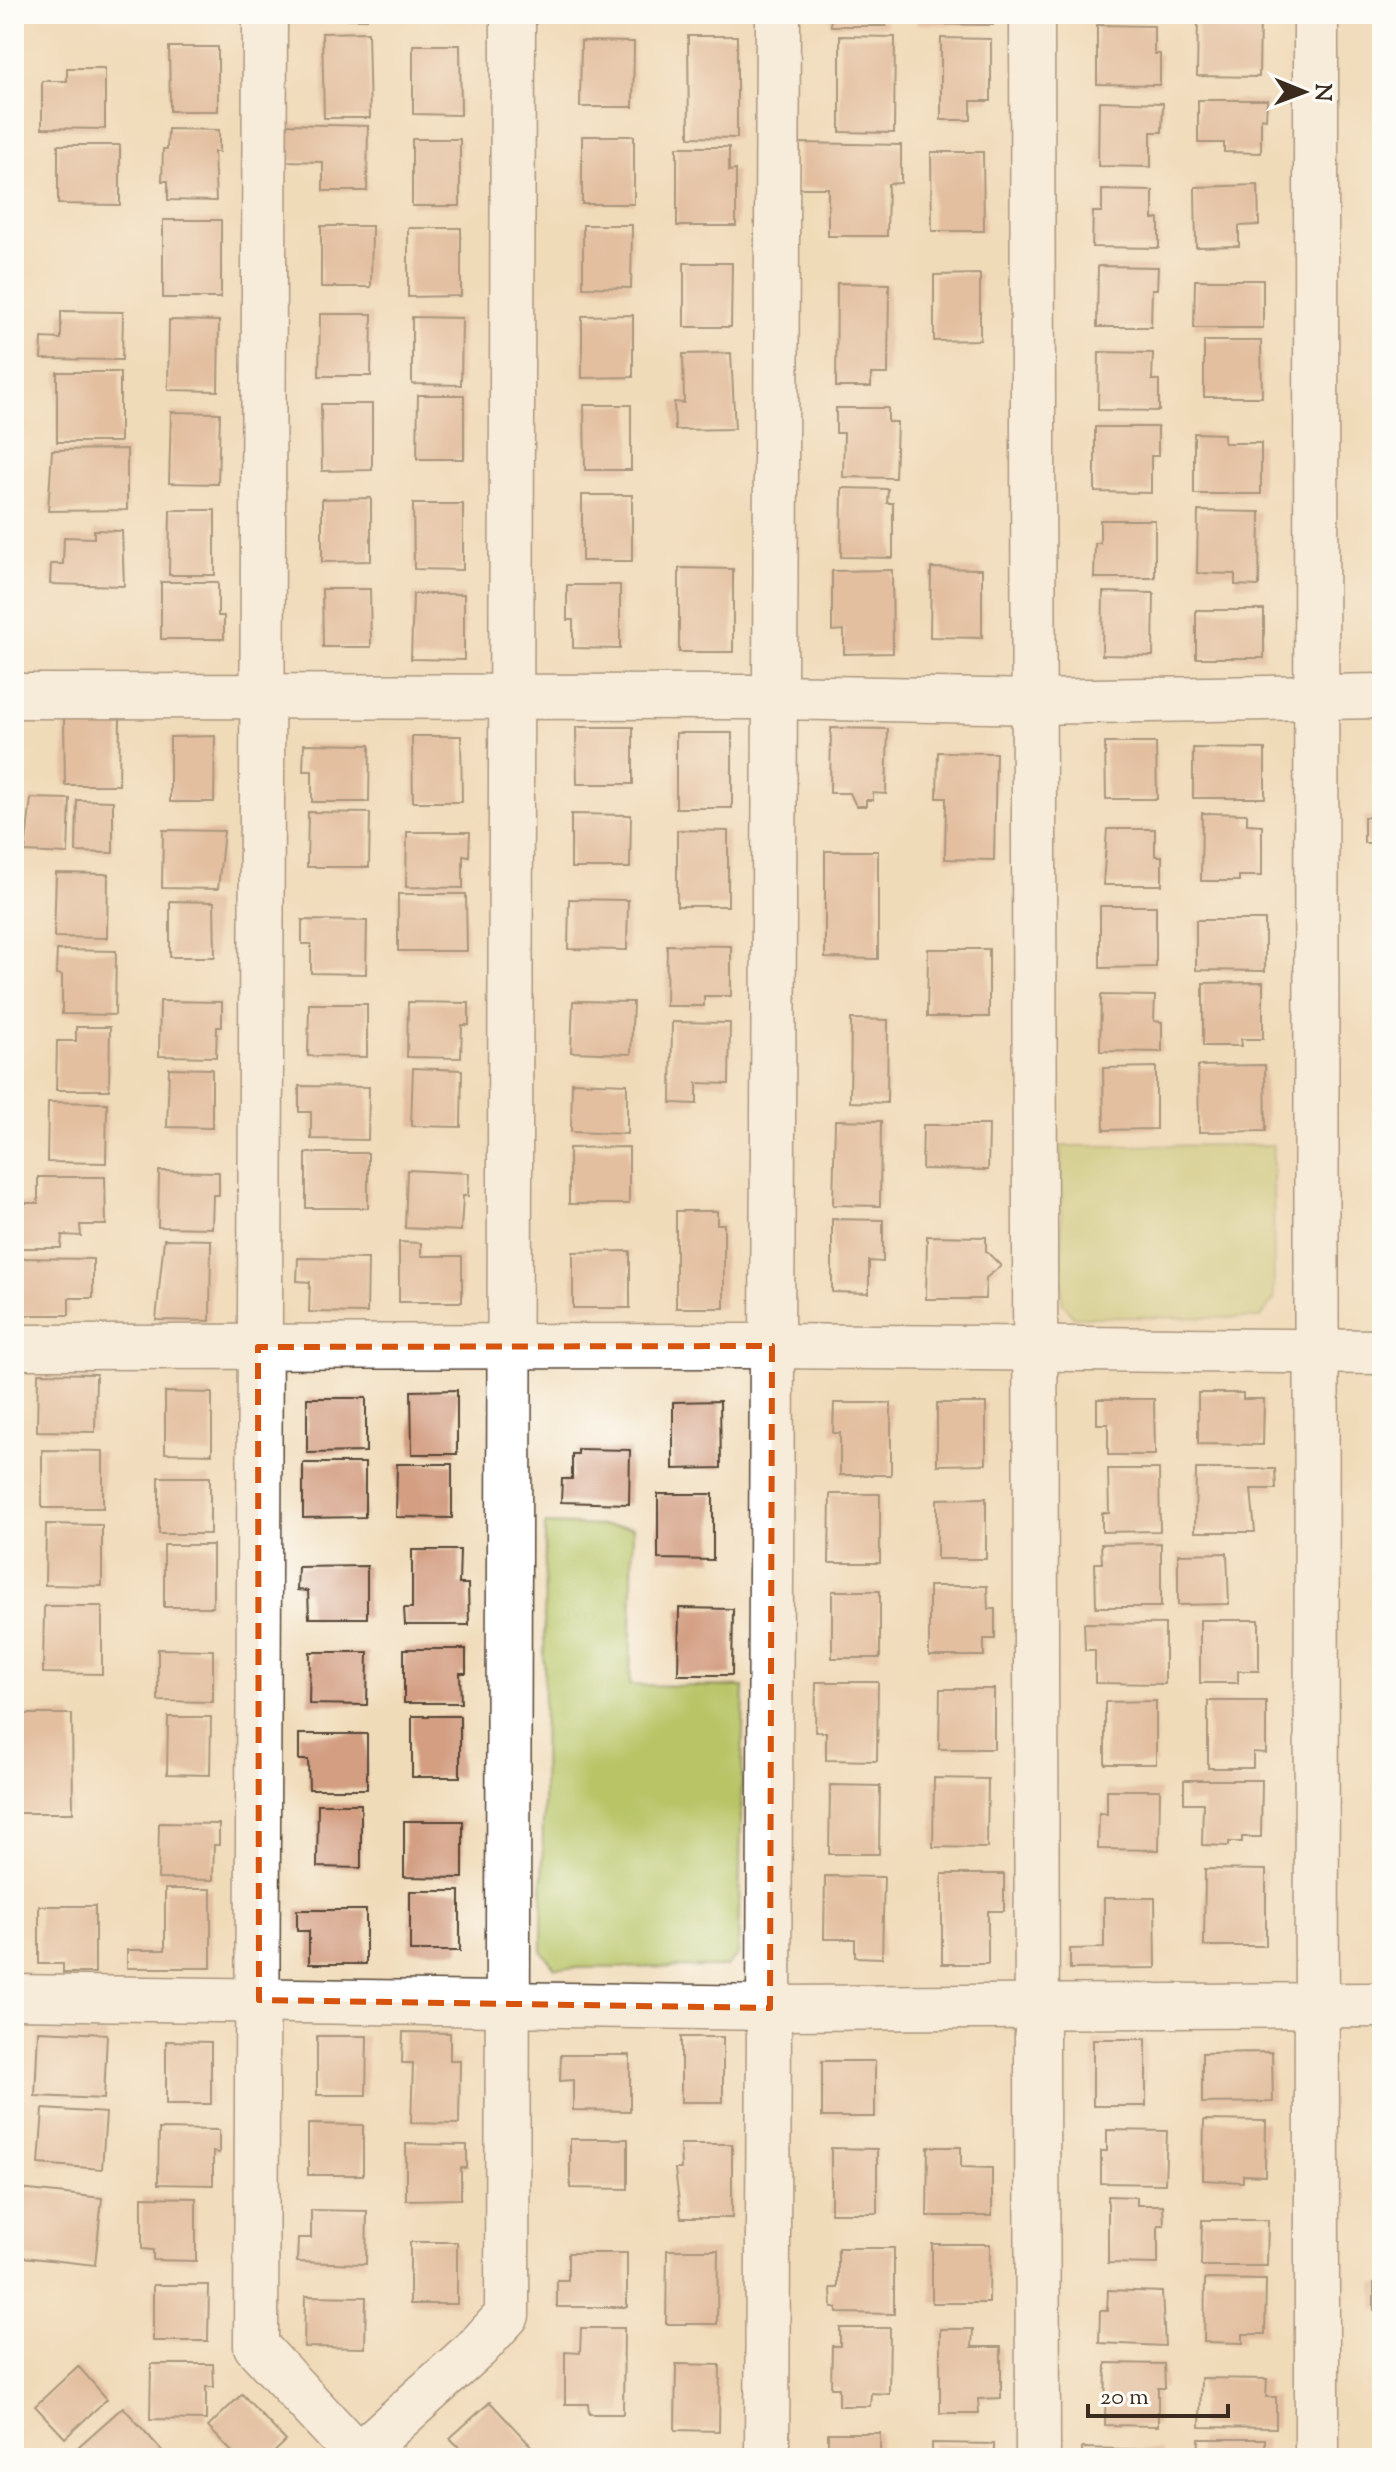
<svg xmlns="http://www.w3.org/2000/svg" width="1396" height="2472" font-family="'Sorts Mill Goudy',serif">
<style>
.green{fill:#b8c466;stroke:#7a7742;stroke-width:2}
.building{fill:#d39e82}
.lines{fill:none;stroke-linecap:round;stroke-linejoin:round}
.minor-casing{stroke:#564535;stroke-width:47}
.minor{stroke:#fff;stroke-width:44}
.marked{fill:none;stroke:#d7540e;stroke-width:6;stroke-dasharray:16 10;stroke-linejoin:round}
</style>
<rect width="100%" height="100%" fill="#fdfcf7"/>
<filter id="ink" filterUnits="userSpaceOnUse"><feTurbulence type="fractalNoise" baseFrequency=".0125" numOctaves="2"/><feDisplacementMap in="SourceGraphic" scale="16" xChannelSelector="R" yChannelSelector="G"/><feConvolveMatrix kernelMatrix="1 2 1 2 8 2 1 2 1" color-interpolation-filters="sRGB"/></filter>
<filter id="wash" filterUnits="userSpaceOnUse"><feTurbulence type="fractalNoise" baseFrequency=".006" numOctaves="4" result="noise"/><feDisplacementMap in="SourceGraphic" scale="32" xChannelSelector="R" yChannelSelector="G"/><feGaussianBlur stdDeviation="1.8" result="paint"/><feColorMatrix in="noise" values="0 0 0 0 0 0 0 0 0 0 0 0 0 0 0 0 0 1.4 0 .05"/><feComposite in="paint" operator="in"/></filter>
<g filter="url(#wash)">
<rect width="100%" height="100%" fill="#f0dbb9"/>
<g class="green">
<polygon points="1273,1145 1274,1300 1260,1318 1074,1317 1062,1302 1061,1146"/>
<polygon points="545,1524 633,1527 630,1685 744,1687 738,1955 726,1967 555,1968 542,1952"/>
</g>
<g id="blocks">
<g class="building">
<polygon points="311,14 367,14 367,19 311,18"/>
<polygon points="555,14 608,14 608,18 555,19"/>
<polygon points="830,14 886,14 886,26 831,26"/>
<polygon points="917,14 994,14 993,25 917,24"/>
<polygon points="1198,16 1260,16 1259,77 1197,76"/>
<polygon points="1097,25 1154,26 1154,54 1160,54 1160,85 1097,84"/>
<polygon points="368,32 370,118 324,118 322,33"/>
<polygon points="688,36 737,36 737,138 689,137"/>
<polygon points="840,36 895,37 894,133 840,132"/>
<polygon points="941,38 991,39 991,101 971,101 971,120 941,120"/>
<polygon points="581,41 634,42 633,107 580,107"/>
<polygon points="413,45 460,45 461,115 413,114"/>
<polygon points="169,47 218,47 218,111 170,111"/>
<polygon points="67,68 105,68 105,129 42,128 42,81 67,81"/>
<polygon points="1198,100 1267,100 1266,119 1261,118 1261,153 1224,152 1224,143 1198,143"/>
<polygon points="1099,101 1163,103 1162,132 1151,132 1151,167 1098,166"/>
<polygon points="286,124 368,126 367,191 323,191 323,162 285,161"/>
<polygon points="168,129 219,130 219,152 214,152 216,201 168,200 168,181 162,181 163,149 167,149"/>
<rect x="582" y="136" width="52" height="68"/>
<rect x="412" y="139" width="48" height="67"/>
<polygon points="800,143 901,145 901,183 888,184 887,236 828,236 828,188 799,188"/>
<polygon points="58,145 120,145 120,205 58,204"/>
<polygon points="677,147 729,147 729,171 736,170 736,226 677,226"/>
<polygon points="931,152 983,152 984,231 932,231"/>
<polygon points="1258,185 1259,225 1239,226 1239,246 1196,247 1195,187"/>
<polygon points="1102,190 1153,191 1153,219 1159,219 1159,248 1092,247 1093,212 1102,212"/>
<rect x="163" y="220" width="58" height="78"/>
<polygon points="583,225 632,225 631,288 583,287"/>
<polygon points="321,226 372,226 371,287 321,287"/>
<polygon points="408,228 461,228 461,296 408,297"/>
<polygon points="684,263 732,263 731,327 684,327"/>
<polygon points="1098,266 1158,267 1157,289 1152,289 1151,327 1097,327"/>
<polygon points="980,274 980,340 934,341 934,275"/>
<polygon points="1195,280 1263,280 1263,328 1194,328"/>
<polygon points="837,283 889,284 888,374 871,374 871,387 836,387"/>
<polygon points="61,311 123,312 122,360 41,359 42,338 61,339"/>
<polygon points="320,314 372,314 371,376 319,376"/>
<polygon points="633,315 633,377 582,378 582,316"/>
<polygon points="412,317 462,318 461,385 412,384"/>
<polygon points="169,320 219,321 218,391 168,390"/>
<polygon points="1204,341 1261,341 1262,397 1204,397"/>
<polygon points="1099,352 1153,353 1152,380 1159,380 1159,411 1098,410"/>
<polygon points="731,353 735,429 675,430 674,402 684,403 683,354"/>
<rect x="57" y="372" width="63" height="70"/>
<polygon points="418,395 464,395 464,459 417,459"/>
<polygon points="321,404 372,404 372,470 322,471"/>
<polygon points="584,405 631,405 631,470 585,470"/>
<polygon points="836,408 888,408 888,422 897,422 895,478 843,477 844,433 836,433"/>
<polygon points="171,412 220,413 218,484 169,483"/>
<polygon points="1095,427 1158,427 1158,456 1151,456 1151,493 1095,492"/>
<polygon points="1194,433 1224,434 1224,443 1261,443 1261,494 1194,494"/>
<polygon points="127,449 127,510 48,511 52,450"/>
<polygon points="842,488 888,489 887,503 893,503 893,558 841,557"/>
<rect x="582" y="495" width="50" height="66"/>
<polygon points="371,498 371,561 322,562 322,499"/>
<polygon points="413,504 463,504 463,570 414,569"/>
<polygon points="170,510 215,510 215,575 169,575"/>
<polygon points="1198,511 1260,512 1259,586 1235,585 1235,574 1197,573"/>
<polygon points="1100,520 1155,520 1155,578 1094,578 1095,543 1100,543"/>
<polygon points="94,530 122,531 124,586 50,584 51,564 63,564 64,537 94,538"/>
<polygon points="679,568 733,569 733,652 679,652"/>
<polygon points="931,568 982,569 982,638 930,637"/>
<polygon points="892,570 893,653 844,654 844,630 832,631 832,571"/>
<polygon points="161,582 218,582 218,616 224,616 224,639 161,639"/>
<polygon points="567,585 620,585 620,649 573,648 573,620 567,620"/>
<polygon points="322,589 370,589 371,647 323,647"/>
<polygon points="1103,592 1154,593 1153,656 1102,655"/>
<polygon points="413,594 464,594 464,660 411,659"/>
<rect x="1196" y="610" width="68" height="48"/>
<polygon points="64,717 120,717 119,785 65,785"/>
<polygon points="576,727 633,727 633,784 577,784"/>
<polygon points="831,728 888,729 886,794 873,793 873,800 866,800 866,806 856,806 850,793 830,793"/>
<rect x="676" y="733" width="56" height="75"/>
<polygon points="215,736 214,802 170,802 170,737"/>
<polygon points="412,736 461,736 462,802 413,802"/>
<polygon points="1105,743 1156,743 1157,799 1106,799"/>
<polygon points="304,744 370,745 369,802 312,802 312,771 303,771"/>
<polygon points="1193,748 1265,749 1265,798 1193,798"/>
<polygon points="938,752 996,753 994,860 945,859 946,798 937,798"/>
<polygon points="31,798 70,799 68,854 25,852"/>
<polygon points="77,800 113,801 113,853 76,852"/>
<polygon points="308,812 370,813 369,867 307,867"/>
<polygon points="1202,813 1247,814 1247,824 1262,825 1262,876 1239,876 1239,881 1201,881"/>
<polygon points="571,814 631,815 630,868 571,868"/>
<rect x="1364" y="817" width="18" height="26"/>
<polygon points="1107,829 1155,829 1155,856 1162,856 1162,885 1103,885"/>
<polygon points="163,830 224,831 218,889 162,888"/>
<polygon points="677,830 728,831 728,906 677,906"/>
<polygon points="407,832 470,832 469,856 463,855 463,888 406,887"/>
<polygon points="825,851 878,851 878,959 825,958"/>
<polygon points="56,873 108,874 107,938 54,937"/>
<polygon points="398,894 466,894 467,951 398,951"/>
<polygon points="569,899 628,900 627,950 568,949"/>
<polygon points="170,901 214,902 215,957 170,957"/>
<polygon points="1100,906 1156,906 1156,967 1100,968"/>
<polygon points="302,920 367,921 366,974 311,973 311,944 302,944"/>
<polygon points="1196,920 1265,920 1265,971 1196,970"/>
<polygon points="667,945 731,946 731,996 704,996 704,1006 666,1006"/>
<polygon points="928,949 989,949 989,1017 927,1017"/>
<polygon points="57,950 116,951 115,1015 62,1014 62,975 56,974"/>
<polygon points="1263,982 1263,1039 1241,1039 1242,1046 1203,1046 1203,983"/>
<polygon points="1101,995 1155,996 1154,1021 1162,1022 1162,1052 1100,1051"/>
<polygon points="160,1001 222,1002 222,1027 217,1027 216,1057 159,1056"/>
<polygon points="573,1001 633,1002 631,1054 571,1052"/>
<polygon points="408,1002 469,1003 469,1025 462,1025 461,1058 407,1057"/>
<polygon points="309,1004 367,1004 367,1057 308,1056"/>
<polygon points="851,1019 888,1020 887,1103 850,1102"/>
<polygon points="672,1022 730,1023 729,1084 697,1083 697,1104 671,1103"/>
<polygon points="76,1027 110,1027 109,1090 56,1090 57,1041 76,1041"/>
<polygon points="1265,1065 1266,1131 1199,1132 1198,1066"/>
<polygon points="1156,1067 1156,1129 1104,1130 1103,1068"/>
<polygon points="169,1068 212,1069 212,1128 167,1127"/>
<polygon points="413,1068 462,1070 461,1127 411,1126"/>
<polygon points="572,1082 627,1084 627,1134 571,1132"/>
<polygon points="299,1086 369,1087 368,1140 311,1139 311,1112 299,1112"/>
<polygon points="48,1102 107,1103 106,1163 47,1162"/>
<polygon points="835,1120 881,1121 880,1206 833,1205"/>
<polygon points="923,1125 989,1125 988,1170 922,1169"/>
<polygon points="629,1147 629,1204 569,1204 569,1148"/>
<rect x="306" y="1153" width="62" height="55"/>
<polygon points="407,1170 469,1173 468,1196 463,1196 461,1231 405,1228"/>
<polygon points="159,1171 219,1172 219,1195 213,1195 212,1228 158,1227"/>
<polygon points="38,1177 105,1177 106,1225 80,1225 81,1236 62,1235 61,1248 14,1248 14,1203 38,1203"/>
<polygon points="676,1211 717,1211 717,1224 724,1224 724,1308 676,1308"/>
<polygon points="832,1219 883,1220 883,1262 869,1261 869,1293 832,1292"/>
<polygon points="927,1236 986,1237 986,1251 1001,1266 986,1278 985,1299 926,1299"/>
<polygon points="164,1239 211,1240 210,1321 156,1320"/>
<polygon points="399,1242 421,1243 421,1256 462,1256 462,1302 399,1302"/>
<polygon points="630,1251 630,1308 573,1308 573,1252"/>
<polygon points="16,1258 93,1259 93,1298 69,1298 69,1315 16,1315"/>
<polygon points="298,1258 368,1259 367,1313 309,1312 310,1282 297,1281"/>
<polygon points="38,1373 96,1374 95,1432 37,1431"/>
<polygon points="457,1390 457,1454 412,1454 411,1391"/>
<polygon points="165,1392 212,1393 212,1454 165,1453"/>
<polygon points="1198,1393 1243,1393 1243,1399 1264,1399 1263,1445 1198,1444"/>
<polygon points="307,1398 366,1398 366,1452 307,1453"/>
<polygon points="1097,1399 1154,1399 1155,1455 1108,1455 1108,1424 1097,1424"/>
<polygon points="720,1401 721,1468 673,1469 673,1402"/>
<polygon points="834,1403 891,1403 891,1475 840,1475 840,1433 833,1433"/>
<polygon points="937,1403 986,1403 986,1464 937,1465"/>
<polygon points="578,1449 630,1450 629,1504 561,1502 562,1479 572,1479 572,1454 578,1454"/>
<polygon points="42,1450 103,1451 103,1508 42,1508"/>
<polygon points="303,1463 365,1463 365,1517 303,1518"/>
<polygon points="397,1464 452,1464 452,1518 396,1517"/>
<polygon points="1108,1469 1159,1469 1160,1531 1102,1532 1102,1513 1109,1513"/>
<polygon points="1196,1469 1275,1469 1276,1489 1251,1489 1255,1532 1195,1532"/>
<rect x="159" y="1477" width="51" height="57"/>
<polygon points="658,1494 713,1494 713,1560 658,1559"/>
<polygon points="830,1494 880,1494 880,1563 829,1563"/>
<polygon points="986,1498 986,1559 937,1559 937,1499"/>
<polygon points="46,1524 102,1525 102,1586 45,1585"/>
<polygon points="1161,1543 1161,1607 1096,1607 1095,1563 1102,1563 1101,1544"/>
<rect x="164" y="1545" width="49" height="62"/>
<polygon points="412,1550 460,1550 459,1584 468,1584 469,1625 405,1625 404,1608 412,1608"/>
<polygon points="1227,1553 1229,1604 1178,1605 1178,1554"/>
<polygon points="367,1566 367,1618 309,1618 308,1591 297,1590 298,1567"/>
<polygon points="929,1586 987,1586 988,1609 995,1609 995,1639 984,1639 984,1656 929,1656"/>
<rect x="832" y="1591" width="48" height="67"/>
<polygon points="44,1606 102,1606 102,1674 43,1673"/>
<polygon points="679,1608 733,1609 732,1675 678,1675"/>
<polygon points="1200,1620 1259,1620 1259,1671 1238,1671 1238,1683 1200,1683"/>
<polygon points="1084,1623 1165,1624 1165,1684 1095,1683 1095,1650 1085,1650"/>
<polygon points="158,1649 213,1650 213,1702 158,1701"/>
<polygon points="404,1649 466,1649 466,1673 460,1673 461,1703 404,1703"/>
<polygon points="310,1652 368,1652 367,1705 309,1704"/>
<polygon points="816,1682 878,1682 877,1761 826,1760 826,1732 815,1732"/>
<polygon points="940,1689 994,1689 994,1749 939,1749"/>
<polygon points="1156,1701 1156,1764 1105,1764 1105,1702"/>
<polygon points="1208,1701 1266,1701 1266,1753 1253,1752 1253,1768 1208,1768"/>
<polygon points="14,1714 72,1714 73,1813 14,1813"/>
<rect x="412" y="1716" width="48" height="61"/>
<polygon points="168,1717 211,1717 210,1775 167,1774"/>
<polygon points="299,1734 367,1734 367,1789 309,1789 308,1760 299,1760"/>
<polygon points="934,1778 988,1779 987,1848 933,1847"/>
<polygon points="1184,1780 1262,1780 1261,1837 1242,1837 1242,1842 1229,1842 1229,1846 1202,1845 1203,1803 1184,1803"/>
<polygon points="830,1785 880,1786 879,1854 829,1854"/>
<polygon points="1107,1790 1160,1790 1159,1850 1098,1849 1099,1813 1107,1814"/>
<polygon points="318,1804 361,1804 361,1868 317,1867"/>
<polygon points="404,1821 463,1821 463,1878 404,1877"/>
<polygon points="159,1823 219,1824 219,1845 214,1845 213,1880 158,1879"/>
<polygon points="1205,1869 1266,1870 1266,1946 1204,1946"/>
<polygon points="942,1874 1004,1874 1004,1911 988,1911 988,1964 942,1964"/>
<polygon points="825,1876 884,1877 882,1958 855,1957 855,1939 824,1939"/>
<polygon points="165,1889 211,1889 211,1968 127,1968 127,1950 165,1950"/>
<rect x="410" y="1891" width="50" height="60"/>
<polygon points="1104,1898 1155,1898 1156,1968 1070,1969 1070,1949 1104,1948"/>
<polygon points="39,1906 95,1906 95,1973 63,1973 63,1964 39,1964"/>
<polygon points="297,1910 366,1910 366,1964 309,1964 309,1931 297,1931"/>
<polygon points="38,2031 107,2034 104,2099 35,2096"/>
<polygon points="403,2032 450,2033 450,2060 460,2060 459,2124 411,2123 413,2063 402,2063"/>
<polygon points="317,2036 367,2036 366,2095 317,2095"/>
<rect x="681" y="2037" width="42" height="65"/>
<rect x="1093" y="2039" width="53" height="67"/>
<polygon points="166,2041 211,2042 211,2104 166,2104"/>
<polygon points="1272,2052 1273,2102 1202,2103 1202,2053"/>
<polygon points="561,2055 630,2055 630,2111 573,2110 573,2080 560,2081"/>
<rect x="822" y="2061" width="53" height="56"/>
<polygon points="43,2109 106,2113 102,2169 39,2164"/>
<polygon points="1204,2120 1266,2121 1265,2176 1243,2175 1243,2182 1203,2180"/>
<polygon points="308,2124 363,2125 363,2175 308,2175"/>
<polygon points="159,2129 219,2130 219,2153 213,2152 213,2185 158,2184"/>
<polygon points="1107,2130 1167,2131 1165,2184 1101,2183 1101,2151 1107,2151"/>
<polygon points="570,2139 628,2139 628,2189 570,2188"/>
<polygon points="406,2144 467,2145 467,2168 461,2168 461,2199 406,2200"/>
<polygon points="680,2144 732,2144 732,2218 681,2218 675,2169 681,2169"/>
<polygon points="928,2147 961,2147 961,2167 992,2168 992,2216 927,2216"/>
<polygon points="831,2148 877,2149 877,2213 831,2213"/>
<polygon points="20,2189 102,2198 95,2265 14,2256"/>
<polygon points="1108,2196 1137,2197 1137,2205 1163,2205 1164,2225 1158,2225 1158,2264 1108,2263"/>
<polygon points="142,2197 196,2198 196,2261 153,2260 153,2250 142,2249"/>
<polygon points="311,2210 367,2211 366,2264 297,2262 298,2238 311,2238"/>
<polygon points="1202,2220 1268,2220 1267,2266 1201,2266"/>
<rect x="410" y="2242" width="47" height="62"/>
<polygon points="932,2244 990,2244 989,2303 932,2303"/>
<polygon points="838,2248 894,2248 894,2314 837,2313 837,2308 832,2308 831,2288 838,2288"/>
<polygon points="667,2250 718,2250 717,2324 666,2324"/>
<polygon points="568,2253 627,2253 627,2307 557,2307 557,2280 568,2280"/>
<polygon points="1205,2279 1266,2280 1265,2334 1243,2334 1243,2343 1204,2342"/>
<rect x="1374" y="2283" width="8" height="27"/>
<polygon points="153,2285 209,2285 208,2341 153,2341"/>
<polygon points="1108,2290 1162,2292 1165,2346 1099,2343 1100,2311 1107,2311"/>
<polygon points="305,2296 366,2297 365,2348 304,2347"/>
<polygon points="581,2328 624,2328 623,2414 589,2414 588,2404 565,2404 565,2352 580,2353"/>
<polygon points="840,2328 890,2328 889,2394 871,2393 870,2406 839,2406 839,2388 831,2388 832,2346 840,2346"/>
<polygon points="940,2329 973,2329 972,2347 1001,2347 1001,2398 978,2399 979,2413 940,2413"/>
<polygon points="1106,2363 1164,2364 1165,2388 1158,2388 1158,2426 1105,2425"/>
<polygon points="151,2364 213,2364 214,2387 206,2387 206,2420 150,2419"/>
<polygon points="676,2364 720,2365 719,2431 675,2430"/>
<polygon points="78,2366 107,2399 65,2438 35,2406"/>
<polygon points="1201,2378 1267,2379 1266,2397 1276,2397 1276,2428 1200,2427"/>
<polygon points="242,2394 286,2441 268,2458 238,2458 208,2427"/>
<polygon points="490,2402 532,2447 520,2458 469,2458 450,2438"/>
<polygon points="123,2407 165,2454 161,2458 90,2458 79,2446"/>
<polygon points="828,2433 880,2433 880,2458 834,2458 834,2454 828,2453"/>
<polygon points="1199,2439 1265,2439 1265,2458 1198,2458"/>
<polygon points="932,2443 994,2444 994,2458 932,2458"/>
<polygon points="1082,2448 1161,2450 1161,2458 1082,2458"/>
</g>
</g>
</g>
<g filter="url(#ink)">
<use href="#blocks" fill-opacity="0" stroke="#564535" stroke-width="2"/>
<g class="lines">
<g class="minor-casing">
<g id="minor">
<polyline points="265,14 256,2346 360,2458"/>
<polyline points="1032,14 1038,2458"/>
<polyline points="1316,14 1317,2458"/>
<polyline points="14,696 775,697 1034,702 1382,696"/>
<polyline points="14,1347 772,1346 1382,1352"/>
<polyline points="14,1997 770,2008 1382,2005"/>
<polyline points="355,2458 478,2347 507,2315 513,14"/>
<polyline points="767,2458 778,14"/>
</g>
</g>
<use href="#minor" class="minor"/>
</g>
</g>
<path d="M0 0H1396V2472H0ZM772 1346 770 2008 259 2000 258 1347Z" fill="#f0dbb9" fill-opacity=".55" fill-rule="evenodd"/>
<path class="marked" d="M772 1346 770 2008 259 2000 258 1347Z"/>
<rect width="1396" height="2472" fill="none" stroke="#fdfcf7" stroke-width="48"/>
<g transform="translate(1304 92) rotate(91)" stroke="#fdfcf7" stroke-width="6" paint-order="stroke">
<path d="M0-6L14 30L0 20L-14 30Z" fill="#3b2a1e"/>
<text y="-12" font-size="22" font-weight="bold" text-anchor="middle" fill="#3b2a1e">N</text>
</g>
<path d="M1088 2404v12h140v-12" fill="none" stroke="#3b2a1e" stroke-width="4"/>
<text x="1100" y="2404" font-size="24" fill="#3b2a1e" stroke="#fdfcf7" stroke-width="6" paint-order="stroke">20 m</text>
</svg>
